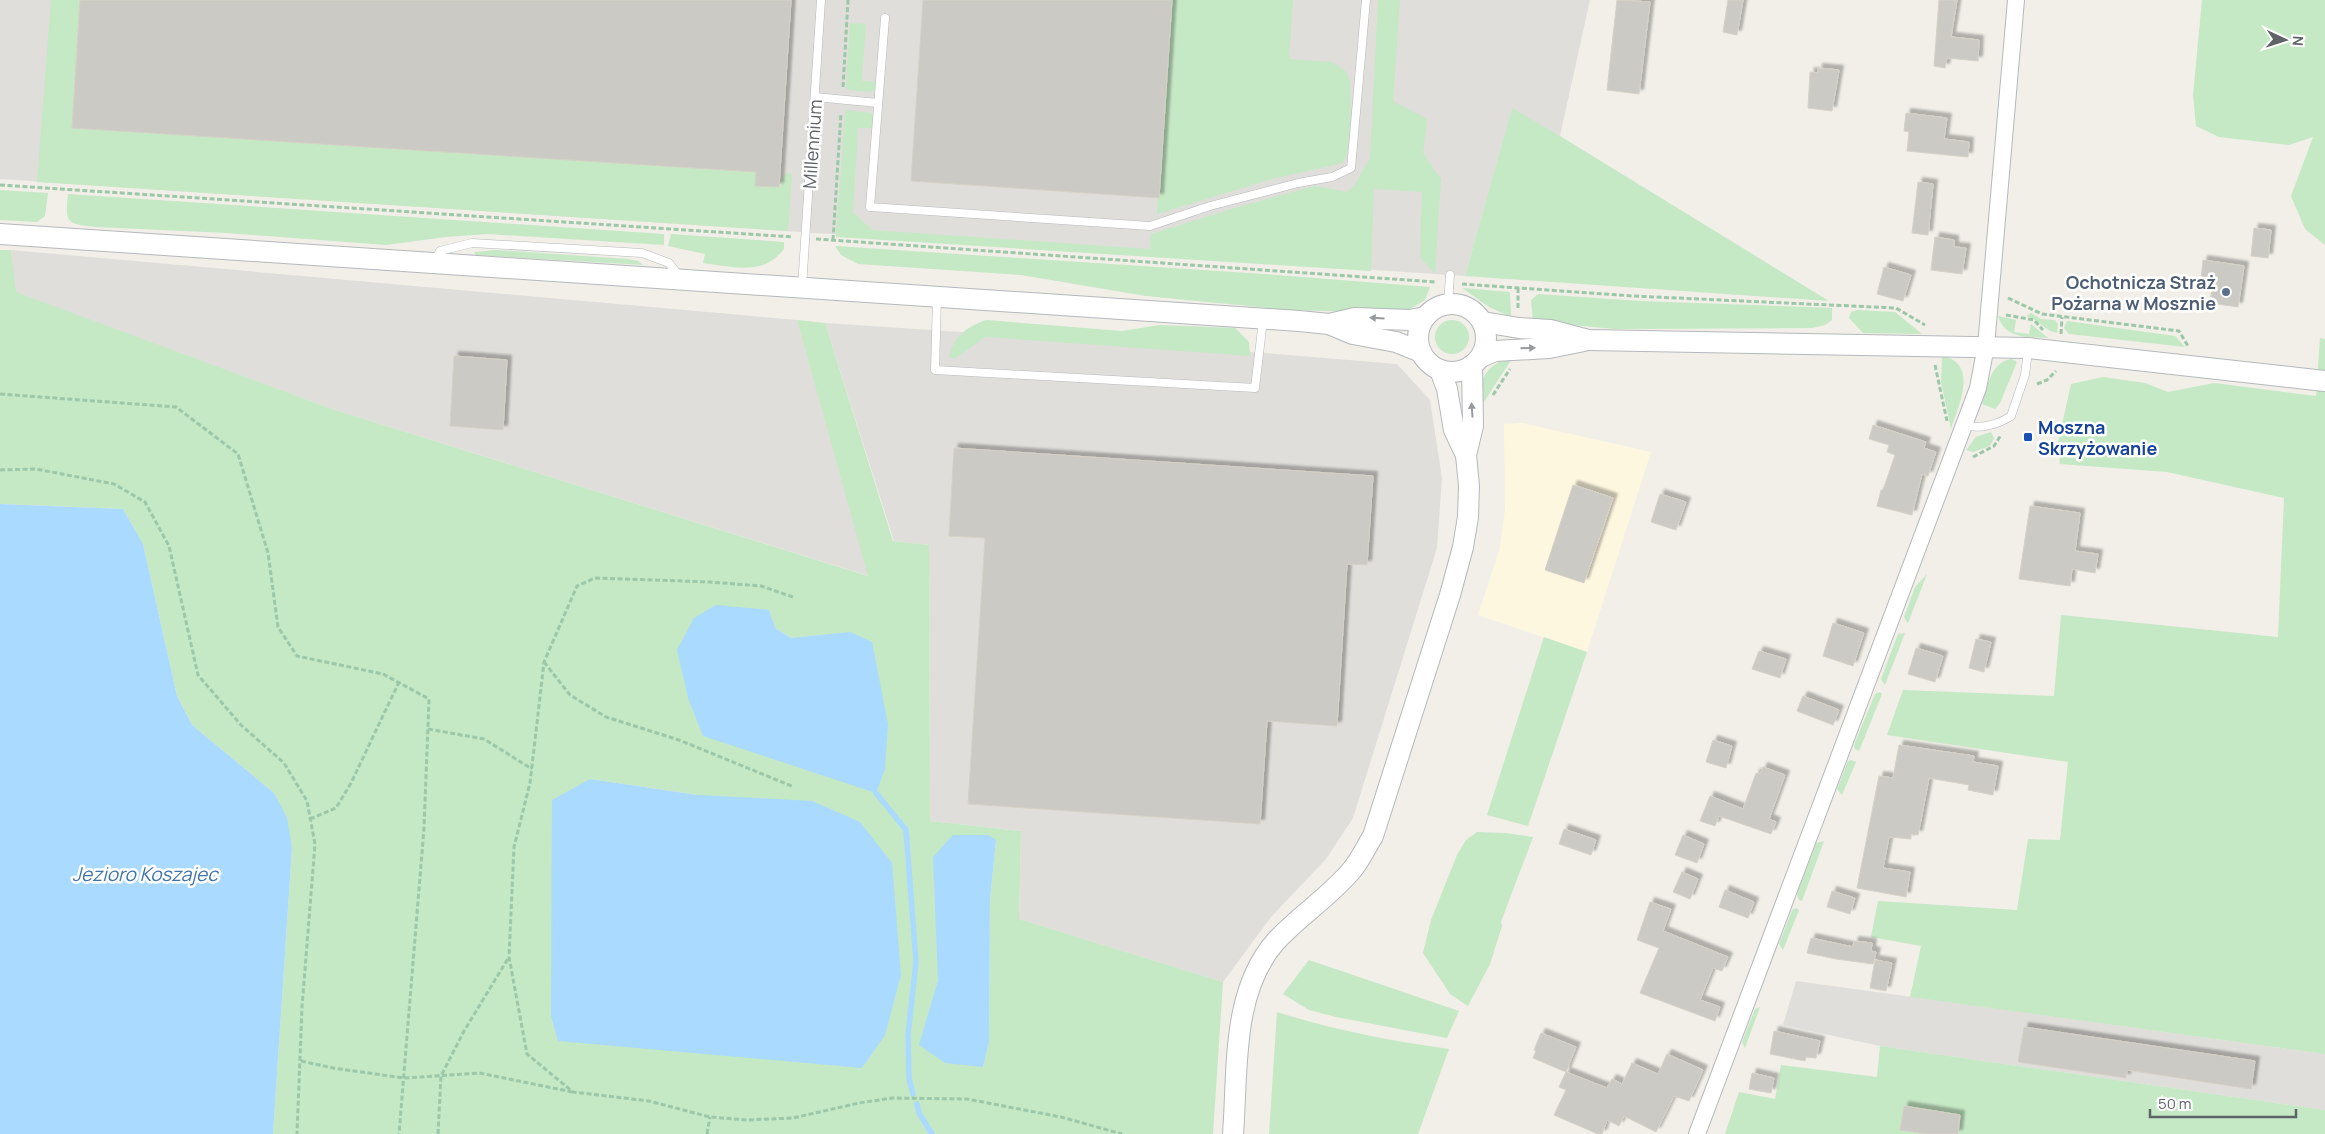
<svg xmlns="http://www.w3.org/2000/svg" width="2325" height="1134" font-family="Manrope,sans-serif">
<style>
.commercial{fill:#fef7e0}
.industrial{fill:#e0deda}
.green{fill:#c5e8c5;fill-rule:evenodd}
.water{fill:#aadaff}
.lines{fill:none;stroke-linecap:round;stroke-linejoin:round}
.stream{stroke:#aadaff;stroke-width:5.5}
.building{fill:#cccac5;stroke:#d6d1c6;filter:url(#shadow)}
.service-casing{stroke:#b5b8bc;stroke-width:9}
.minor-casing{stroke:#b5b8bc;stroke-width:18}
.tertiary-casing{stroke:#b5b8bc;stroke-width:22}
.path{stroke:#9cc7a9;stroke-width:3;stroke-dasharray:5 2.5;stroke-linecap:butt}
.service{stroke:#fff;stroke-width:8}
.minor{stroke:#fff;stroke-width:16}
.tertiary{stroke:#fff;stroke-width:20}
.oneway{fill:#979a9d}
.service-dot{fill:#5c6f8a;stroke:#fff;stroke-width:2}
.transit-dot{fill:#1a4fb4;stroke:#fff;stroke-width:2}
.labels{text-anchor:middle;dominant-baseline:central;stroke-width:5;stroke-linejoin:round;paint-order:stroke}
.street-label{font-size:18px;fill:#5f6368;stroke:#fff}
.service-label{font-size:18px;font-weight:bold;fill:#4e5e75;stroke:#fff;text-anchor:end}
.transit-label{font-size:18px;font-weight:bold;fill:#164399;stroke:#fff;text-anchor:start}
.water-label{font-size:19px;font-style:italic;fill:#4174aa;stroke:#fff}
</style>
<defs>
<filter id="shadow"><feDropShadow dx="4.5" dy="-4.5" stdDeviation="1" flood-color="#0004"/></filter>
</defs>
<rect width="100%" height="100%" fill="#f1efe8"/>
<polygon class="commercial" points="1522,423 1651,452 1587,652 1478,615 1500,548 1505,509 1504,424"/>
<g class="industrial">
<polygon points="0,0 1590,0 1560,136 1512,109 1465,276 0,179"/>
<polygon points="11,250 797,320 869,576 332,409 15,292"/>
<polygon points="825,323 1191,347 1397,364 1430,400 1442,478 1437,548 1353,818 1326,859 1271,917 1223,982 1019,919 1021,831 930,821 929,545 894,541"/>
<polygon points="1796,981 2325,1054 2325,1110 1880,1046 1783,1025"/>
</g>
<g class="green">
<polygon points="51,0 80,0 72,128 756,172 756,186 781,187 782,178 786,173 792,174 788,231 37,182"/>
<polygon points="1172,0 1293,0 1289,59 1333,62 1346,72 1350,82 1351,114 1348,150 1343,163 1272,179 1157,214"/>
<polygon points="1378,0 1400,0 1393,101 1427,119 1423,153 1441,179 1435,274 1420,257 1422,192 1374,189 1371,271 836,237 845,110 872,113 874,118 872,128 858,128 853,213 873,230 1150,249 1151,234 1238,207 1315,186 1347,192 1354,186 1370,158"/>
<polygon points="2202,0 2325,0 2325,245 2305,229 2291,196 2313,137 2289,145 2219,137 2196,126 2193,95"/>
<polygon points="850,23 866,24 862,81 877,82 876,88 870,92 849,90 846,88"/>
<polygon points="1512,108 1560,136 1829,301 1465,276"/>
<polygon points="0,190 48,193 45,216 37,222 0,220"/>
<path d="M68 194 664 234V245L487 234 446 237 386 245 227 233 96 227C67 224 65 224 68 194Z"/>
<path d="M671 234 784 242V249C762 276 739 267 708 264L703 263 705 254 668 246Z"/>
<polygon points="835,246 1264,274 1430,287 1425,300 1410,309 1393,313 1289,310 1146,296 1021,275 858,264 841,255"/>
<path d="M0 250H11L16 292 332 409 868 576 797 320 825 323 893 541 929 545 930 821 1021 831 1019 919 1223 982 1213 1134H273L292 848 274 793 192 725 177 696 143 544 123 509 0 504ZM775 628 791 638 850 632 677 650ZM590 779 698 795 862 1068ZM996 840 990 900 989 1042 983 1067 920 1045 938 980Z"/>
<polygon points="496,250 628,259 638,261 643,265 476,255 474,252"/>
<polygon points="1462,288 1510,292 1511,317 1489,307"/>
<polygon points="1538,294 1640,301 1832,308 1832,320 1825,325 1812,328 1614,329 1533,321 1531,300"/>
<polygon points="1857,310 1895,312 1922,334 1863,333 1849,318 1851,312"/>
<path d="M2031 313 2041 319 2055 320 2058 324 2057 333C2044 331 2039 319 2026 316Z"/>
<path d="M1998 316 2016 320 2014 332 2029 334 2031 324 2048 338C2028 337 2005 339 1998 316Z"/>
<circle cx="1452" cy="337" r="17"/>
<path d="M986 320 1122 331 1159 325 1235 328 1249 342 1250 356 985 337 956 358H949C953 336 967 327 986 320Z"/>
<polygon points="2067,321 2175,336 2185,347 2069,334 2064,328"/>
<polygon points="2320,338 2325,339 2325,1054 1910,997 1921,946 1871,937 1878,901 2017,910 2028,839 2060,840 2068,762 1887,735 1903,690 2054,696 2061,615 2278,637 2284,498 2167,472 2060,464 2058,443 2071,384 2103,377 2145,383 2168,392 2214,383 2316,396"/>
<path d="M1942 356C1979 363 1959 405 1951 429L1941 382Z"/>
<path d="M1508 357H1513L1480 408C1479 380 1482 370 1508 357Z"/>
<path d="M2012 359 2017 362 2000 403 1995 409 1982 404C1988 386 1990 362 2012 359Z"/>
<polygon points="1991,432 1994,438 1990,446 1973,452 1966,450 1976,437"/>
<polygon points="1927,574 1908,623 1907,622 1904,617 1915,587"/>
<polygon points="1905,633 1885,685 1881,679 1898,634"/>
<polygon points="1544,637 1587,652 1528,826 1487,815"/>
<polygon points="1880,692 1882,694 1859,751 1855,749 1854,745 1875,694"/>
<polygon points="1851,760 1856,762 1842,795 1837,789 1848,761"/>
<polygon points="1477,832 1505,833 1533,837 1501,922 1502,926 1490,964 1468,1006 1450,994 1423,953 1431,920 1457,855 1466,840"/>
<polygon points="1824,841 1802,901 1799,900 1797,894 1816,843"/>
<polygon points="1796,908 1799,910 1783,950 1779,944 1792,910"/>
<polygon points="1309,960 1459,1011 1447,1038 1336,1017 1309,1010 1283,994"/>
<polygon points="1760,1007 1745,1048 1742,1042 1755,1009"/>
<path d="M1277 1012C1333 1030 1391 1041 1449 1049L1418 1134H1269Z"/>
<polygon points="1880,1046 2325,1110 2325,1134 1725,1134 1739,1092 1775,1099 1781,1065 1877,1077"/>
</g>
<g class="water">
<polygon points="0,504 123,509 143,544 177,696 192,725 274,793 287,818 292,848 273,1134 0,1134"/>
<polygon points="716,605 769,610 775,628 791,638 850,632 872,642 888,724 885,769 876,793 703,736 688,698 677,650 694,618"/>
<polygon points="590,779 698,795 812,801 860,822 892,863 901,975 885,1035 862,1068 558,1041 551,1016 552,800"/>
<polygon points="953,835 988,835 996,840 990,900 989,1042 983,1067 945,1063 919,1045 938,980 933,857"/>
</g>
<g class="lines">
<g class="stream">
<polyline points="876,793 906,830 916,962 908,1035 909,1078 913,1094"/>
<polyline points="917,1104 919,1113 932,1134"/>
</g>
</g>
<g class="building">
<polygon points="80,0 791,0 779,187 755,186 756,172 72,128"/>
<polygon points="923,0 1172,0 1159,198 911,181"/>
<polygon points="1617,0 1650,2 1639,94 1607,90"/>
<polygon points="1728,0 1743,0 1737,35 1723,32"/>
<polygon points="1939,0 1957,0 1951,37 1979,40 1978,61 1947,58 1945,68 1934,66"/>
<polygon points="1818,68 1839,70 1832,111 1808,108 1810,72 1818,73"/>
<polygon points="1906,113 1947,118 1944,139 1969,142 1968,157 1907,151 1909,132 1904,131"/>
<polygon points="1918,182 1933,184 1928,235 1912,233"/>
<polygon points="2254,228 2271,230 2268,258 2251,256"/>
<polygon points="1935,237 1954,240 1954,247 1966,248 1962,274 1931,270"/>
<polygon points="2203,260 2244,266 2238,307 2210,303 2213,280 2201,279"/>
<polygon points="1884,267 1911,275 1903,301 1877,294"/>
<polygon points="454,356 507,360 503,430 450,426"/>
<polygon points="1873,425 1926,442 1924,448 1936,452 1928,476 1922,474 1912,515 1877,506 1881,490 1883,490 1895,455 1887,452 1889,445 1869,439"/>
<polygon points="954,448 1373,476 1367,565 1347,564 1337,726 1267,721 1260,824 968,804 985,538 949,536"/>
<polygon points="1573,485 1613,498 1584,583 1545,570"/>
<polygon points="1660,494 1686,502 1676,530 1651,522"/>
<polygon points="2030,506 2080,513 2075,551 2098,554 2095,573 2072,569 2070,586 2019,579"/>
<polygon points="1833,623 1864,633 1853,666 1823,656"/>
<polygon points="1976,639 1991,642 1984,672 1969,668"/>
<polygon points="1916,648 1943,656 1935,682 1908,674"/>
<polygon points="1759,651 1786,659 1780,678 1752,669"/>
<polygon points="1803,696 1839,710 1833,725 1797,711"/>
<polygon points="1713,740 1732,746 1726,768 1706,762"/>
<polygon points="1899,745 1974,756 1973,762 1998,766 1993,795 1968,790 1969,785 1929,778 1918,835 1911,834 1911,839 1889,837 1883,868 1910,872 1906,897 1857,888 1879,776 1893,778"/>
<polygon points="1763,767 1785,775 1769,819 1776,822 1771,834 1719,816 1715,826 1700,821 1710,796 1743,809 1756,773 1760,774"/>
<polygon points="1564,829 1596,840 1591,855 1559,844"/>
<polygon points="1683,835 1704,844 1697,863 1675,855"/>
<polygon points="1682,872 1698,879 1690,899 1673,892"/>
<polygon points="1725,890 1754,902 1748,918 1719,907"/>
<polygon points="1832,891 1855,898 1850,914 1827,907"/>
<polygon points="1650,902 1671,909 1663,931 1728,957 1722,971 1713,968 1700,1000 1720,1007 1715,1021 1640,993 1659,948 1637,940"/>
<polygon points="1811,938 1853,947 1854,941 1872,943 1871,951 1876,952 1873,964 1836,959 1807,953"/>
<polygon points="1875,960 1892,963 1886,991 1870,988"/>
<polygon points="2024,1027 2255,1061 2251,1089 2127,1070 2126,1078 2018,1062"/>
<polygon points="1774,1031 1820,1041 1816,1058 1806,1057 1805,1061 1770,1054"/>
<polygon points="1541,1033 1576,1047 1566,1072 1533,1058 1536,1051 1534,1050"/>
<polygon points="1667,1054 1703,1070 1689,1101 1674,1096 1656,1132 1624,1116 1619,1126 1607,1120 1602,1134 1598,1134 1554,1115 1566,1090 1559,1087 1566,1072 1607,1088 1612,1079 1622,1084 1632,1063 1658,1074"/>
<polygon points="1752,1073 1774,1078 1771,1093 1749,1089"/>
<polygon points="1904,1106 1960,1115 1958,1134 1926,1134 1900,1130"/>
</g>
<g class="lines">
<g class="service-casing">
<g id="service">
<polyline points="885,18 870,207 1150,226 1210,206 1298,183 1332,177 1351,168 1366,0"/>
<polyline points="815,97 878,103"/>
<polyline points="434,261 440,251 472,243 642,253 669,263 679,276"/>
<polyline points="802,287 821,0"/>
<polyline points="937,298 935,370 1255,388 1263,320"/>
<polyline points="1448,304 1450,275"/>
<path d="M1965 425C1979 430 1999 424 2011 416L2025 375 2028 350"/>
</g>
</g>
<g class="minor-casing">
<polyline id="minor" points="1697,1134 1978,388 1986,346 2016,0"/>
</g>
<g class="tertiary-casing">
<g id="tertiary">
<polyline points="0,234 1299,321 1329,324 1353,334 1396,342 1421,352"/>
<circle cx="1452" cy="338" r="34"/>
<polyline points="1483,322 1519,328 1550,330 1588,340 2028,348 2325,381"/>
<polyline points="1329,324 1355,318 1410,320 1425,317"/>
<polyline points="1481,357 1495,351 1549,348 1584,341"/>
<polyline points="1440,370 1447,389 1454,430 1466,455"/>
<path d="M1233 1134C1238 1070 1231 992 1276 941 1299 916 1329 897 1351 871 1360 861 1366 847 1373 836L1450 595 1463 547 1468 517 1469 486 1466 455 1473 426 1472 365"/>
</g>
</g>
<g class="path">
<polyline points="843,87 848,0"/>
<polyline points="0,185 793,237"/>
<polyline points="816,239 1436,282"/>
<polyline points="833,240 841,113"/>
<polyline points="1462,284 1633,296 1896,308 1925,325"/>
<polyline points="1518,288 1518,308"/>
<polyline points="2008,298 2042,314 2179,331 2188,346"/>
<polyline points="2006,315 2034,320 2043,330"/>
<polyline points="2061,334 2062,317"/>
<polyline points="1935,365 1947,421"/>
<polyline points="2037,384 2047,380 2056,371"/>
<polyline points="0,394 176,407 238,454 268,553 278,627 297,656 383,674 429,699 424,828 399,1134"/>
<polyline points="1493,395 1510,369"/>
<polyline points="1973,457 1994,446 2001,435"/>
<polyline points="0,470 36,469 114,484 145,502 169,546 198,675 241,725 284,763 307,801 315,844 302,1007 297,1134"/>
<polyline points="793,597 761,586 710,582 595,578 577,586 544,662 530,783 514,847 509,957 527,1054 573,1092 649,1101 710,1117 747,1120 793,1118 859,1103 892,1098 967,1099 1061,1117 1122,1134"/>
<polyline points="544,662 570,695 606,717 679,740 794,787"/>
<polyline points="428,729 484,739 532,769"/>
<polyline points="310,819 336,808 351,783 399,682"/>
<polyline points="301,1061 333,1068 404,1078 479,1073 572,1092"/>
<polyline points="438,1134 441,1076 464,1031 509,957"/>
<polyline points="707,1134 710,1117"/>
</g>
<use href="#service" class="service"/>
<use href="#minor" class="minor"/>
<use href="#tertiary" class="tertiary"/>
</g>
<defs><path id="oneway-solid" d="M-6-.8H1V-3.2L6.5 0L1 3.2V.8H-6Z" transform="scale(1.25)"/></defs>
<g class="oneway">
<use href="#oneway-solid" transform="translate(1377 318) rotate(-177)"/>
<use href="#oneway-solid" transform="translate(1528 348) rotate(-2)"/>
<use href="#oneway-solid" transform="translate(1472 410) rotate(-94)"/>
</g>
<circle class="service-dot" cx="2226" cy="292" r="5"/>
<rect class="transit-dot" x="2023" y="432" width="10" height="10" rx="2.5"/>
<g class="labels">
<g class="street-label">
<text transform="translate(812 144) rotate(-86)">Millennium</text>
</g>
<g class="service-label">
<text x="2216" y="282">Ochotnicza Straż<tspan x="2216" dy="21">Pożarna w Mosznie</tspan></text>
</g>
<g class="transit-label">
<text x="2038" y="427">Moszna<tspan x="2038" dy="21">Skrzyżowanie</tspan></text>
</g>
<g class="water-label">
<text x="145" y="874">Jezioro Koszajec</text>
</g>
</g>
<g transform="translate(2285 40) rotate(94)" stroke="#ffffff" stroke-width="4" paint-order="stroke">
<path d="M0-4L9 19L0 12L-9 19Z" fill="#5f6368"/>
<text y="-8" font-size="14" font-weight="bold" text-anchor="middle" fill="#5f6368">N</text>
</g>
<path d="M2150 1109v8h146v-8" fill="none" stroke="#5f6368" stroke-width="2.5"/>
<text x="2158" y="1109" font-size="15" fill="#5f6368" stroke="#ffffff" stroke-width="4" paint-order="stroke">50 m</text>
</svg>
